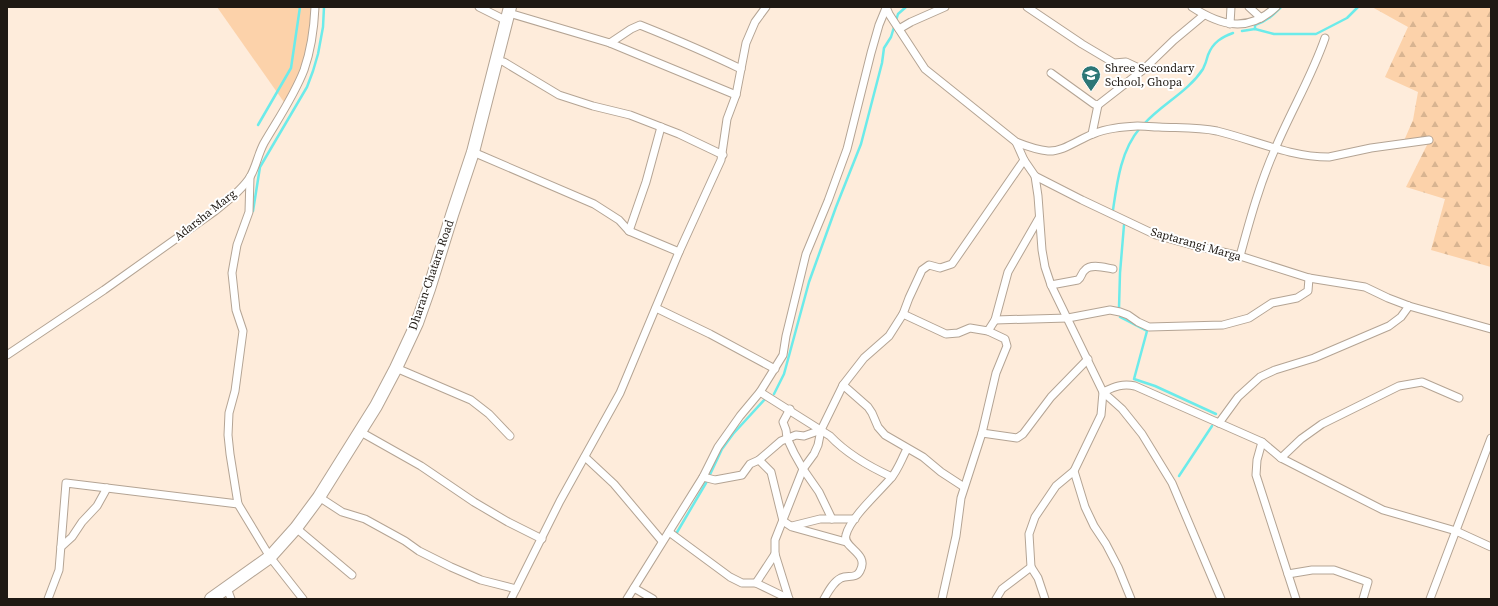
<svg xmlns="http://www.w3.org/2000/svg" width="1498" height="606" font-family="'Source Serif 4',serif">
<style>
.forest{fill:url(#forest-firs)}
.garden{fill:#fcd2aa}
.lines{fill:none;stroke-linecap:round;stroke-linejoin:round}
.stream{stroke:#6cebea;stroke-width:2.5}
.minor-casing{stroke:#b4a494;stroke-width:9}
.primary-casing{stroke:#b4a494;stroke-width:14}
.minor{stroke:#fff;stroke-width:7}
.primary{stroke:#fff;stroke-width:12}
.labels{text-anchor:middle;dominant-baseline:central;stroke-width:4;stroke-linejoin:round;paint-order:stroke}
.poi-label{font-size:12px;fill:#1f1913;stroke:#fff;text-anchor:start}
.street-label{font-size:12px;fill:#1f1913;stroke:#fff}
</style>
<defs>
<pattern id="forest-firs" width="22" height="20" patternUnits="userSpaceOnUse"><rect width="22" height="20" fill="#fcd2aa"/><path d="M5 1l3.5 6h-7zM16 11l3.5 6h-7z" fill="#d8b491"/></pattern>
</defs>
<rect width="100%" height="100%" fill="#feecdb"/>
<polygon class="forest" points="1372,7 1491,7 1491,267 1431,250 1445,199 1406,187 1429,141 1403,143 1413,120 1418,92 1385,77 1408,27"/>
<polygon class="garden" points="217,7 315,7 310,50 286,105"/>
<g class="lines">
<g class="stream">
<path d="M1255 29V25C1266 22 1273 15 1281 7"/>
<polyline points="1242,31 1255,29 1274,34 1316,34 1347,18 1358,7"/>
<path d="M1144 124C1162 104 1188 92 1203 69 1205 65 1207 59 1208 55 1213 42 1222 37 1233 33"/>
<polyline points="258,125 291,68 300,7"/>
<path d="M1113 210C1117 182 1121 150 1140 128"/>
<polyline points="253,211 260,167 307,87 313,71 318,54 323,27 324,7"/>
<polyline points="1119,308 1120,273 1124,225"/>
<polyline points="1120,317 1147,331 1134,379 1155,386 1216,414"/>
<polyline points="774,394 784,374 809,282 836,207 861,144 882,63 884,48 891,37 898,14 906,7"/>
<polyline points="1179,476 1212,426"/>
<polyline points="676,534 706,483 722,449 733,434 766,398"/>
</g>
<g class="minor-casing">
<g id="minor">
<polyline points="479,7 507,21"/>
<polyline points="886,7 889,14 925,69 1016,142 1024,160 1035,176 1082,200 1156,235 1192,245 1240,256 1309,278 1365,287 1388,298 1409,306 1491,329"/>
<polyline points="1027,7 1082,44 1114,63 1126,62 1143,70"/>
<path d="M1192 7C1221 26 1248 33 1276 7"/>
<polyline points="1249,7 1261,18"/>
<path d="M509 13 610 43 631 29 640 25C675 39 708 53 741 69"/>
<polyline points="1230,24 1231,7"/>
<polyline points="899,29 911,22 945,7"/>
<polyline points="610,43 736,95"/>
<polyline points="497,60 504,62 559,95 593,106 630,115 679,134 723,155"/>
<polyline points="1051,73 1094,104 1098,105 1143,70 1174,40 1204,15"/>
<polyline points="1092,134 1098,105"/>
<path d="M1016 142C1026 146 1036 150 1048 151 1063 152 1079 139 1093 134 1107 128 1123 127 1138 126 1145 126 1152 127 1159 127 1178 128 1198 127 1217 131 1254 140 1290 157 1329 157L1371 148 1429 140"/>
<polyline points="473,152 594,204 619,220 629,231 679,252"/>
<polyline points="1035,176 1038,196 1042,250 1045,267 1051,285 1103,392 1122,409 1142,434 1172,483 1221,599"/>
<polyline points="250,177 249,212 237,245 232,273 236,310 243,331 235,391 229,413 228,435 230,454 238,504 270,557 303,599"/>
<polyline points="629,231 646,182 661,127"/>
<path d="M1240 256C1250 219 1260 183 1275 149 1291 111 1312 76 1325 38"/>
<path d="M1051 285 1078 280C1082 277 1081 273 1085 270 1091 263 1106 268 1113 269"/>
<polyline points="656,308 710,334 775,369"/>
<polyline points="903,314 946,334 958,333 970,328 988,331 1005,339 1007,346 996,373 982,433 961,498 956,536 942,599"/>
<polyline points="995,320 1068,318 1110,310 1120,312 1128,315 1138,322 1149,327 1223,325 1249,318 1272,303 1297,298 1308,291 1309,278"/>
<polyline points="988,331 995,320 1008,272 1039,218"/>
<path d="M7 355 104 290 215 211C227 201 242 190 250 177 256 167 258 154 264 143 278 119 294 96 304 70 311 50 314 29 315 7"/>
<polyline points="396,368 471,400 489,414 510,436"/>
<polyline points="843,385 868,407 872,413 878,427 885,435 923,457 941,472 964,487"/>
<path d="M760 392 830 436C847 454 870 467 892 477"/>
<polyline points="790,409 783,422 786,430 787,438 794,453 803,469 819,492 832,519"/>
<polyline points="1219,423 1238,397 1260,377 1275,370 1314,358 1389,326 1401,317 1409,306"/>
<polyline points="359,431 421,466 474,502 508,522 542,539"/>
<polyline points="982,433 1017,438 1023,434 1051,397 1088,359"/>
<polyline points="1262,442 1257,460 1256,475 1296,599"/>
<polyline points="585,457 614,484 662,541"/>
<polyline points="1281,458 1301,439 1322,424 1399,386 1422,382 1459,398"/>
<polyline points="759,460 781,441 796,435 804,436 821,430"/>
<polyline points="703,477 715,480 742,475 750,464 759,460 771,472 783,521 792,527 846,542"/>
<polyline points="319,497 342,512 365,519 405,541 419,551 451,567 481,580 516,589"/>
<polyline points="792,526 820,519 855,519"/>
<polyline points="296,528 352,575"/>
<polyline points="669,532 730,577 742,583 756,583 789,599"/>
<polyline points="61,547 72,537 82,522 97,506 107,488"/>
<polyline points="1031,567 1038,578 1045,599"/>
<polyline points="1288,574 1312,570 1334,570 1368,582 1363,599"/>
<polyline points="756,583 775,554"/>
<polyline points="227,588 231,599"/>
<polyline points="634,588 653,599"/>
<polyline points="48,599 59,570 66,483 238,504"/>
<polyline points="511,599 560,501 620,393 679,252 721,160 727,119 736,95 746,43 755,22 766,7"/>
<polyline points="627,599 703,477 718,447 740,416 760,392 783,355 786,336 806,254 828,201 847,149 871,53 879,25 886,8"/>
<polyline points="789,599 775,554 775,540 803,469 814,454 818,445 821,430 843,385 864,358 889,336 903,314 909,298 922,270 929,265 940,268 952,264 1024,160"/>
<path d="M824 599C828 592 833 582 841 578 848 575 856 579 860 571 870 553 842 548 846 535 850 518 879 492 891 478 898 470 902 458 907 449"/>
<polyline points="996,599 1002,589 1031,567 1029,534 1035,517 1056,486 1074,471"/>
<path d="M1131 599 1118 567 1106 544 1094 526 1085 507 1074 471 1101 415 1103 392C1114 387 1122 383 1135 386L1262 442 1281 458 1383 510 1456 531 1491 547"/>
<polyline points="1430,599 1491,438"/>
</g>
</g>
<g class="primary-casing">
<polyline id="primary" points="211,599 270,557 296,528 319,497 376,406 396,368 417,323 429,289 452,215 473,152 510,7"/>
</g>
<use href="#minor" class="minor"/>
<use href="#primary" class="primary"/>
</g>
<defs>
<g id="school-pin" transform="scale(1)"><path d="M0 17L-7.5 6A9.5 9.5 0 1 1 7.5 6Z" fill="#2c7676" stroke="#fff"/><path d="M0-5L7-2L0 1L-7-2ZM-4 1L0 2.5L4 1V4Q0 6-4 4Z" fill="#fff"/></g>
</defs>
<g fill-rule="evenodd">
<use href="#school-pin" x="1091" y="75"/>
</g>
<g class="labels">
<g class="poi-label">
<text x="1105" y="68">Shree Secondary<tspan x="1105" dy="14">School, Ghopa</tspan></text>
</g>
<g class="street-label">
<text transform="translate(205 215) rotate(-38)">Adarsha Marg</text>
<text transform="translate(1196 244) rotate(16)">Saptarangi Marga</text>
<text transform="translate(431 275) rotate(-71)">Dharan-Chatara Road</text>
</g>
</g>
<rect width="1498" height="606" fill="none" stroke="#1f1913" stroke-width="16"/>
</svg>
